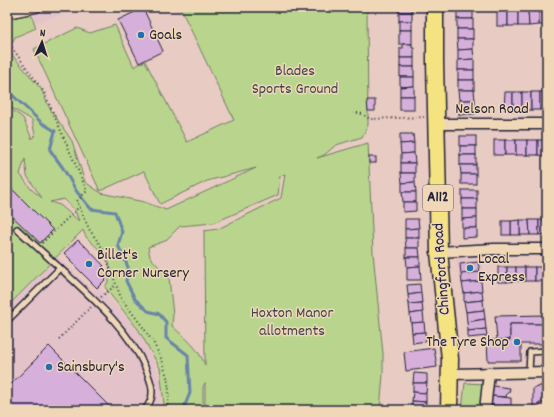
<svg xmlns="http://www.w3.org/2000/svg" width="554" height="417" font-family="Dekko,sans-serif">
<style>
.built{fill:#e3c3c9}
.green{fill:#b9d58d;stroke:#6e7c64;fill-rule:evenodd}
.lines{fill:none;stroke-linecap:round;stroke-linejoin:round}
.stream{stroke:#6984a9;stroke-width:3}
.building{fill:#d6b0da;stroke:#22223b}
.lane-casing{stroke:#22223b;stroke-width:8}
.street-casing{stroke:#22223b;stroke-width:13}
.primary-casing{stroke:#22223b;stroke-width:19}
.path{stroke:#22223b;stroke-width:2;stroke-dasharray:1 3;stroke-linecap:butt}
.lane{stroke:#efd7b7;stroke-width:5}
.street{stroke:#efd7b7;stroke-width:10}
.primary{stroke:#f5e382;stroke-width:16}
.poi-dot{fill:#1f6fb2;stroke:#efd7b7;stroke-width:1.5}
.labels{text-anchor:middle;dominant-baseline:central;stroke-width:3;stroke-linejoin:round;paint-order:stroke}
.shield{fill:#efd7b7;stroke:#605860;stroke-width:1}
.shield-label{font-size:15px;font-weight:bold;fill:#22223b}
.poi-label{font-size:16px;fill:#22223b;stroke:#efd7b7;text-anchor:start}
.park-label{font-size:16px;fill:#40464b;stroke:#efd7b7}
.street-label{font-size:16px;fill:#22223b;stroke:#efd7b7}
</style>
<rect width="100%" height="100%" fill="#e8cbc2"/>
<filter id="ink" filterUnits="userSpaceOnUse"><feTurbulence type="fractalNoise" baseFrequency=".025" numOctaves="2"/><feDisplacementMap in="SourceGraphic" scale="8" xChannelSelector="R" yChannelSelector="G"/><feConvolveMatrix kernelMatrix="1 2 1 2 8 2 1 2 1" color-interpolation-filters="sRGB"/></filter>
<g filter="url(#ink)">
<g class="built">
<polygon points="7,7 89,7 7,31"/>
<polygon points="57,256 94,291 99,287 134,325 154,360 162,386 159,410 7,410 7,307"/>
<polygon points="456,258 481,258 483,271 458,274"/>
</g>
<g class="green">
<path d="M180 7H367L368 125 362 137 336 145 324 155 317 158 368 143 373 253 383 354V374L380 410H205V383L203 387V410H161L164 405 160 368 138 329 113 298 105 287 112 275 107 257 86 237 83 230 7 307V106L23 118 32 139 35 135 32 120 7 105V19L31 14 36 28 15 37 8 50 41 89 49 107 72 141 85 182 101 193 144 202 166 210 256 168 207 181 160 204 144 171 100 191 34 49 77 28 90 33 115 25 134 67 145 61 187 142 234 120ZM25 159 27 176 42 198 31 189 20 174ZM285 174 281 198 218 229 204 231 205 365C198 347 186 339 172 326L173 315 169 278 150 257 148 247 165 241 180 226 213 223 278 195 280 176ZM64 199 75 211 79 221 60 205 50 202Z"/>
<polygon points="465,383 485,384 483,410 462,410"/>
</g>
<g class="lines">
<polyline class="stream" points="7,90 42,123 55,131 50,150 63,168 77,192 91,209 115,212 122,232 118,245 128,267 126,281 135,299 148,311 159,314 166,322 166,338 188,355 190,393 183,410"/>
</g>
<g class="building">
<rect x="399" y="7" width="13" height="5"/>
<polygon points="143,8 163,51 139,63 118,20"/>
<polygon points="473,8 473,19 457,19 457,9"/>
<polygon points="547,9 547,25 539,25 539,10"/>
<rect x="497" y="10" width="11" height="16"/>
<rect x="508" y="10" width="10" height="16"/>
<polygon points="518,10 528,10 529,26 518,26"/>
<polygon points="528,10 539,10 539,25 529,26"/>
<rect x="399" y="12" width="13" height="9"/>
<rect x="457" y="19" width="16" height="10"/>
<rect x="399" y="21" width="13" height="9"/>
<rect x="457" y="29" width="16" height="10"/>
<rect x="399" y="30" width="13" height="14"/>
<polygon points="457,39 473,39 473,49 458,50"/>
<polygon points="403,44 412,44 412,48 414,48 414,58 400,58 400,48 403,48"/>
<polygon points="473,49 474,59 458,60 458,50"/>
<rect x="400" y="58" width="14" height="9"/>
<polygon points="474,59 474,70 458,70 458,60"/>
<rect x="400" y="67" width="14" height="10"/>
<rect x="458" y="70" width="16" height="10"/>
<polygon points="400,77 414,77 414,86 400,87"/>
<rect x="458" y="80" width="16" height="10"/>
<polygon points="414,86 414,96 400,96 400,87"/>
<polygon points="458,90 474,90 475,100 459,100"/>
<polygon points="505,92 513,92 513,110 504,110"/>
<rect x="513" y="92" width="9" height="18"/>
<rect x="522" y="92" width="9" height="18"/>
<rect x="531" y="92" width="9" height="18"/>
<rect x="540" y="92" width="7" height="18"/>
<rect x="400" y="96" width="14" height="14"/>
<polygon points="367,100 375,100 375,111 368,111"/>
<polygon points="459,100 475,100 475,114 459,115"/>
<polygon points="400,134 413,134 414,143 400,144"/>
<rect x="460" y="136" width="16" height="10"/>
<rect x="494" y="140" width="11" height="15"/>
<rect x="505" y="140" width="11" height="15"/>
<rect x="516" y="140" width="11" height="15"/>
<rect x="527" y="140" width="11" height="15"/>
<polygon points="538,140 547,140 547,156 538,155"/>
<polygon points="414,143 414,153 401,154 400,144"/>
<rect x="460" y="146" width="16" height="9"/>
<polygon points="414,153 415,163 401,163 401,154"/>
<rect x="460" y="155" width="16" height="10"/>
<rect x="369" y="157" width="7" height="6"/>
<rect x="401" y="163" width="14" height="10"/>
<polygon points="460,165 476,165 476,174 461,174"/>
<polygon points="401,173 415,173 415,182 402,183"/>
<rect x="461" y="174" width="15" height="10"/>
<polygon points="415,182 416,192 402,192 402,183"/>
<polygon points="7,184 53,230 40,243 7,211"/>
<rect x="462" y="190" width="15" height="9"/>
<polygon points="402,192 416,192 416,202 403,202"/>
<rect x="462" y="199" width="15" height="10"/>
<polygon points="403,202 416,202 416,211 403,212"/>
<polygon points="462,209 477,209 477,218 462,219"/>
<polygon points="477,218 477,228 462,228 462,219"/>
<polygon points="405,219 418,219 419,228 405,229"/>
<polygon points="520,220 529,220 530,235 520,235"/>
<polygon points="520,220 520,235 511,235 511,221"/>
<polygon points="529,220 539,220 539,235 530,235"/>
<polygon points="539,220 547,220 547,234 539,235"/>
<rect x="502" y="221" width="9" height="14"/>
<polygon points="419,228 419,238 405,238 405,229"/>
<polygon points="462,228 477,228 477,237 462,238"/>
<polygon points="405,238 419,238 419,248 406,248"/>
<polygon points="78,240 85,247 85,246 104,266 102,267 110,275 97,288 70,261 71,260 64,253"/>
<polygon points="406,248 419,248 420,257 406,257"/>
<polygon points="406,257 420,257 420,266 407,267"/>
<polygon points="478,262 480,272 461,274 460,264"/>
<polygon points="420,266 421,280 407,280 407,267"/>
<rect x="498" y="267" width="9" height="15"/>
<polygon points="507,267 516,267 516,281 507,282"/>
<rect x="516" y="267" width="9" height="14"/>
<rect x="525" y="267" width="10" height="14"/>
<rect x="535" y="267" width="9" height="14"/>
<rect x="544" y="267" width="3" height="14"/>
<polygon points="480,272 481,281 462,283 461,274"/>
<polygon points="481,281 482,291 464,293 462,283"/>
<polygon points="420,284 421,293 408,295 407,285"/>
<polygon points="482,291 483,300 464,302 464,293"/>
<polygon points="421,293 422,303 409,304 408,295"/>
<polygon points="483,300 484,310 466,312 464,302"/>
<polygon points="422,303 423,312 410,314 409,304"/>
<polygon points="484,310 485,319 467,322 466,312"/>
<polygon points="423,312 424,322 411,323 410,314"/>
<polygon points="547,315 547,324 510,324 510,340 497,340 495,316"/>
<polygon points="485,319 486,329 468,331 467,322"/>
<polygon points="424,322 425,332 412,333 411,323"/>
<polygon points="510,324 547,324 547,344 521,344 521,361 488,361 487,340 510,340"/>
<polygon points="486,329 487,336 468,338 468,331"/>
<polygon points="425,332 426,341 413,343 412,333"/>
<polygon points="49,346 113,410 7,410 7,388"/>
<polygon points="434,348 437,367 406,371 404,352"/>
<polygon points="414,373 427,374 427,383 413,383"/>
<polygon points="413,383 427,383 426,393 413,392"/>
<polygon points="493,386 510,388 509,393 507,393 506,397 492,396"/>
<polygon points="539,386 547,386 547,403 539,403 539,409 533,409 533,388 539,387"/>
<polygon points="413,392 426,393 426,402 412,401"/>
<polygon points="492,396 511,398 511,406 505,405 505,407 491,405"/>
<polygon points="412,401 426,402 425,410 412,410"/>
<polygon points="491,405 511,407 511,410 491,410"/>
</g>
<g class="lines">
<g class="lane-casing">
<g id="lane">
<polyline points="17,229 60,268"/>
<path d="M7 321 60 268C91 297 127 327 145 367 148 375 153 385 152 393 152 399 148 406 145 410"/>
<polyline points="529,372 530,352 547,351"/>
</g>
</g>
<g class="street-casing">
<g id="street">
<polyline points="7,13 36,7"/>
<polyline points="437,124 547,124"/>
<polyline points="439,252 494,249 547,249"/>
<polyline points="450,374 547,372"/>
<polyline points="485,410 489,373"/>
</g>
</g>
<g class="primary-casing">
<polyline id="primary" points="435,7 435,61 439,252 450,359 449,410"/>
</g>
<g class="path">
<polyline points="7,41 44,92 87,191 77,201 89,229 103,249 121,298 145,330 154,344 162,360 167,377 169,390 168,404 166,410"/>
<polyline points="353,112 362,114 370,119 424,117"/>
<polyline points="42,243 80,206"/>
<polyline points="101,297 116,285"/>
<polyline points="59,339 91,307"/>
</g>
<use href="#lane" class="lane"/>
<use href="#street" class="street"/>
<use href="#primary" class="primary"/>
</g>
</g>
<g class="poi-dot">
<circle cx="141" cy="35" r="4"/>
<circle cx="89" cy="264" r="4"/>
<circle cx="470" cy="268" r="4"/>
<circle cx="517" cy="342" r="4"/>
<circle cx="49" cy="367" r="4"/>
</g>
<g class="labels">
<rect class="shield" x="423" y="185" width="30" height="26" rx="3"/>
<g class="shield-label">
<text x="438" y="198">A112</text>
</g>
<g class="poi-label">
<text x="149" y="35">Goals</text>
<text x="97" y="255">Billet's<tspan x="97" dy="18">Corner Nursery</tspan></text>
<text x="478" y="259">Local<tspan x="478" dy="18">Express</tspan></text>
<text x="509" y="342" text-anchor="end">The Tyre Shop</text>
<text x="57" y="367">Sainsbury's</text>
</g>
<g class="park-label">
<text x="295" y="71">Blades<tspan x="295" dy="18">Sports Ground</tspan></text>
<text x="292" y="313">Hoxton Manor<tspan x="292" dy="18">allotments</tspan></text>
</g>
<g class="street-label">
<text x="492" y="109">Nelson Road</text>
<text transform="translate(442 269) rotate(-94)">Chingford Road</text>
</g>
</g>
<rect width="554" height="417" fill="none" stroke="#efd7b7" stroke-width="24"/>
<rect x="12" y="12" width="530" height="393" fill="none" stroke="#22223b" stroke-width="1.5" filter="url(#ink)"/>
<g transform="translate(42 42) rotate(4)" stroke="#efd7b7" stroke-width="3" paint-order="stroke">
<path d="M0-3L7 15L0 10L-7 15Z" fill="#22223b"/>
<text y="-6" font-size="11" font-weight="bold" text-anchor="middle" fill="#22223b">N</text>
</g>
</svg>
